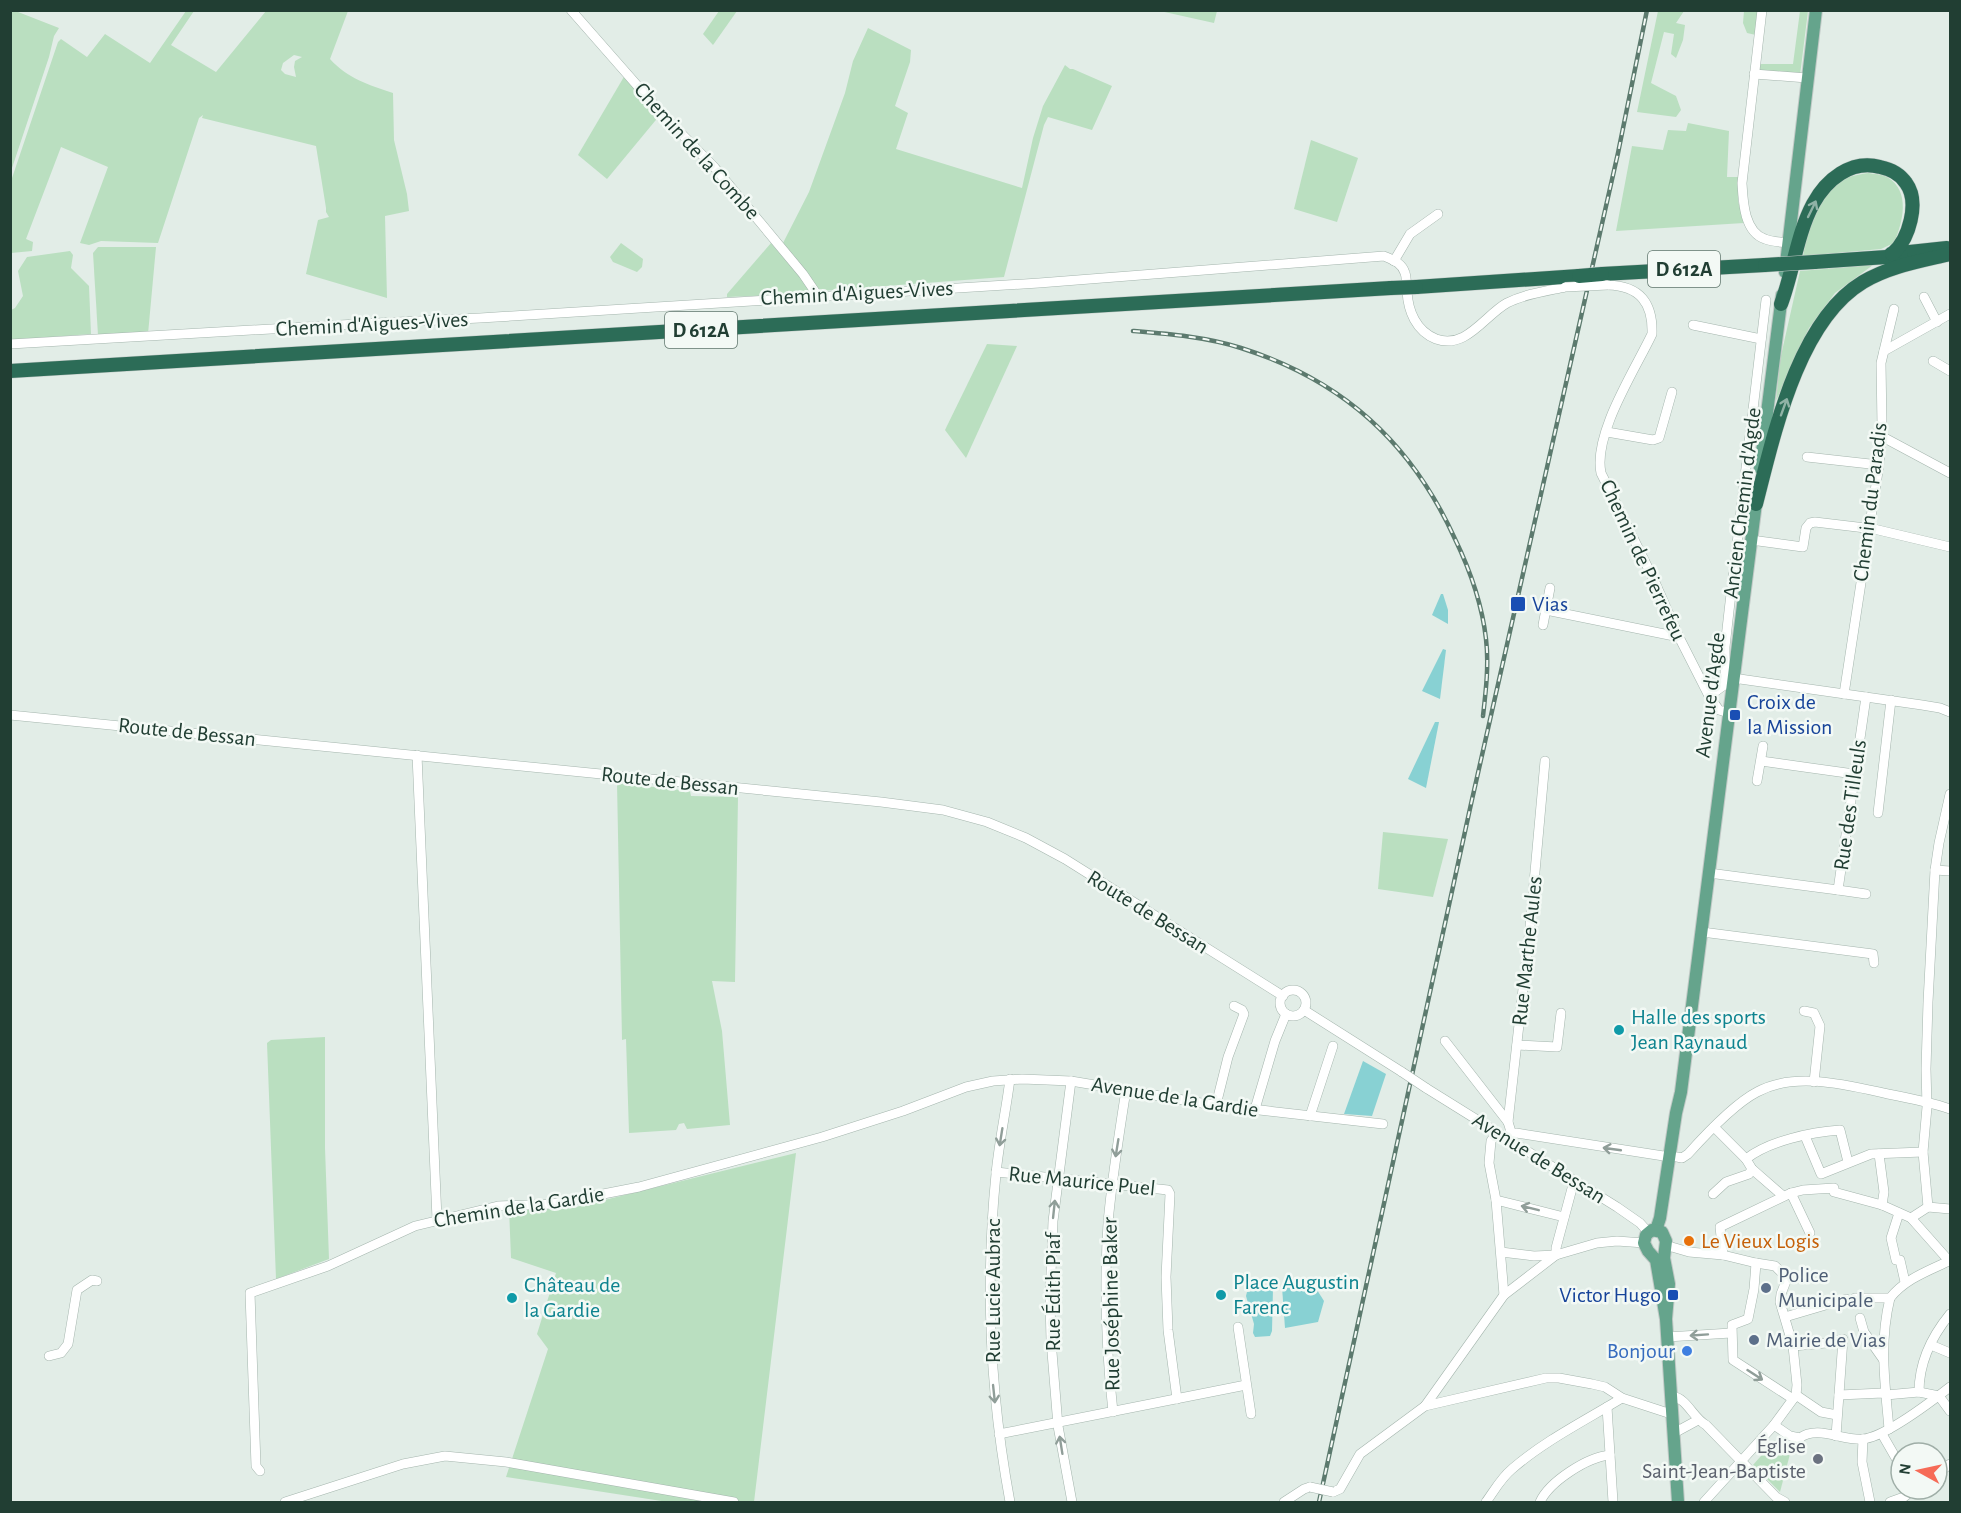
<svg xmlns="http://www.w3.org/2000/svg" width="1961" height="1513" font-family="'Alegreya Sans',sans-serif">
<style>
.green{fill:#badfc0;fill-rule:evenodd}
.water{fill:#88d1d3}
.lines{fill:none;stroke-linecap:round;stroke-linejoin:round}
.minor-casing{stroke:#a4b5ad;stroke-width:10}
.major-casing{stroke:#c1c9c6;stroke-width:14}
.highway-casing{stroke:#c1c9c6;stroke-width:15}
.minor{stroke:#fff;stroke-width:9}
.major{stroke:#65a48c;stroke-width:12}
.highway{stroke:#2c6c57;stroke-width:14}
.rail-casing{stroke:#5c7a6e;stroke-width:4.5}
.rail{stroke:#f3f9f5;stroke-width:2;stroke-dasharray:7;stroke-linecap:butt}
.minor-bridge-casing{stroke:#a4b5ad;stroke-width:10;stroke-linecap:butt}
.highway-bridge-casing{stroke:#c1c9c6;stroke-width:15;stroke-linecap:butt}
.minor-bridge{stroke:#fff;stroke-width:9}
.highway-bridge{stroke:#2c6c57;stroke-width:14}
.oneway{stroke:#90b2a6}
.oneway2{stroke:#909e99}
.transit-dot{fill:#1a4fb4;stroke:#f3f9f5;stroke-width:2}
.culture-dot{fill:#0f9aa8;stroke:#f3f9f5;stroke-width:2}
.food-dot{fill:#e8710a;stroke:#f3f9f5;stroke-width:2}
.service-dot{fill:#5c6f8a;stroke:#f3f9f5;stroke-width:2}
.shop-dot{fill:#3f7fe0;stroke:#f3f9f5;stroke-width:2}
.worship-dot{fill:#6b7280;stroke:#f3f9f5;stroke-width:2}
.labels{text-anchor:middle;dominant-baseline:central;stroke-width:5;stroke-linejoin:round;paint-order:stroke}
.shield{fill:#f3f9f5;stroke:#60766d;stroke-width:1.5}
.shield-label{font-size:21px;font-weight:bold;fill:#213e33}
.street-label{font-size:22px;fill:#213e33;stroke:#f3f9f5}
.transit-label{font-size:22px;fill:#164399;stroke:#f3f9f5;text-anchor:start}
.culture-label{font-size:22px;fill:#0d838f;stroke:#f3f9f5;text-anchor:start}
.food-label{font-size:22px;fill:#c56008;stroke:#f3f9f5;text-anchor:start}
.service-label{font-size:22px;fill:#4e5e75;stroke:#f3f9f5;text-anchor:start}
.shop-label{font-size:22px;fill:#366cbe;stroke:#f3f9f5;text-anchor:end}
.worship-label{font-size:22px;fill:#5b616d;stroke:#f3f9f5;text-anchor:end}
</style>
<rect width="100%" height="100%" fill="#e2ede7"/>
<g class="green">
<polygon points="13,10 59,28 54,36 49,57 11,171 10,11"/>
<path d="M186 11H194L171 45 216 72 266 11H348L330 59C347 78 369 85 393 93L394 140 407 194 409 211 385 216 387 298 306 274 318 220 329 217 326 212V208L316 146 202 118 203 115 199 118 158 243 101 241 89 245 80 243 108 167 61 147 26 239 33 242 32 251 11 253V181L58 42 61 39 87 57 105 34 150 63ZM294 55 302 57 295 61 294 67 296 77 285 74 281 70 283 63Z"/>
<polygon points="719,11 737,11 713,45 703,34"/>
<polygon points="1160,11 1217,10 1217,11 1214,23"/>
<polygon points="1658,11 1684,11 1676,23 1685,25 1683,40 1676,58 1671,54 1674,34 1664,32 1651,83 1676,96 1681,110 1676,117 1637,112"/>
<polygon points="1744,11 1761,11 1756,35 1747,33 1743,23"/>
<polygon points="1800,11 1808,11 1800,75 1758,72 1760,64 1793,64"/>
<polygon points="868,28 911,50 910,62 895,106 908,113 896,149 1022,188 1033,138 1043,106 1065,65 1070,69 1073,69 1112,86 1092,130 1048,117 1044,125 1004,277 820,291 786,251 783,243 809,192 845,93 853,61"/>
<polygon points="625,75 660,115 607,179 578,155"/>
<polygon points="1688,123 1729,131 1727,177 1739,177 1738,201 1744,223 1616,231 1632,146 1663,150 1668,130 1686,131"/>
<polygon points="1311,140 1358,158 1337,222 1294,209"/>
<path d="M1868 173C1874 174 1881 174 1887 177 1911 191 1903 222 1894 243L1881 249 1803 256C1809 226 1817 189 1849 177 1855 175 1862 174 1868 173Z"/>
<polygon points="621,243 643,259 642,267 637,272 613,262 610,257"/>
<polygon points="771,243 808,286 808,291 805,294 727,297 727,294"/>
<polygon points="98,247 156,247 148,334 98,335 93,253"/>
<polygon points="70,251 73,255 71,268 89,286 91,334 11,340 11,310 15,308 23,296 18,271 27,257"/>
<polygon points="1873,265 1835,293 1809,328 1776,401 1780,360 1800,271"/>
<polygon points="987,344 1017,346 966,458 945,430"/>
<polygon points="617,783 690,791 691,796 738,797 735,982 712,981 722,1031 730,1125 687,1129 684,1123 679,1124 676,1130 629,1133 626,1039 622,1040"/>
<polygon points="1383,832 1448,839 1433,897 1378,889"/>
<polygon points="325,1037 325,1148 329,1259 276,1279 267,1043 271,1040"/>
<polygon points="796,1153 754,1502 668,1502 506,1477 548,1349 537,1334 556,1273 511,1258 509,1208 576,1207"/>
<polygon points="1775,1440 1790,1454 1780,1492 1753,1465"/>
</g>
<g class="water">
<polygon points="1441,594 1443,594 1448,610 1448,624 1432,615"/>
<polygon points="1443,649 1446,650 1440,699 1422,691"/>
<polygon points="1435,722 1439,722 1426,788 1408,779"/>
<polygon points="1363,1061 1386,1074 1372,1116 1344,1114"/>
<polygon points="1312,1282 1324,1301 1318,1322 1285,1328 1282,1287"/>
<polygon points="1273,1288 1272,1331 1270,1336 1255,1337 1253,1333 1254,1324 1246,1296 1247,1292"/>
</g>
<g class="lines">
<g class="minor-casing">
<g id="minor">
<polyline points="571,10 664,116 715,168 803,274 818,296"/>
<path d="M1762 10 1742 183C1743 201 1744 232 1765 239 1772 242 1781 242 1789 243"/>
<polyline points="1754,74 1807,78"/>
<polyline points="1394,261 1410,234 1438,214"/>
<path d="M1608 285C1640 286 1653 303 1652 334 1635 370 1593 434 1601 473L1654 580 1679 637 1709 696 1719 710 1729 713"/>
<polyline points="1924,297 1937,322"/>
<polyline points="1693,325 1761,339"/>
<path d="M10 344 357 324 480 318 1039 283 1384 256C1393 260 1402 263 1405 273 1407 278 1406 286 1407 291 1408 311 1416 331 1436 339 1466 350 1485 315 1507 303 1525 294 1546 291 1565 287"/>
<polyline points="1884,351 1950,314"/>
<polyline points="1933,361 1950,371"/>
<polyline points="1607,432 1653,440 1659,438 1672,392"/>
<polyline points="1881,436 1950,473"/>
<polyline points="1807,457 1879,465"/>
<polyline points="1751,540 1803,547 1806,528 1810,523 1815,522 1874,529 1950,547"/>
<polyline points="1546,610 1679,637"/>
<polyline points="1543,625 1550,588"/>
<polyline points="1733,678 1922,705 1940,708 1950,712"/>
<polyline points="1844,694 1879,465 1882,426 1881,363 1894,309"/>
<polyline points="1709,696 1723,686 1725,681 1725,647 1729,611 1766,300"/>
<polyline points="10,715 881,802 943,810 987,822 1026,838 1065,859 1283,996"/>
<polyline points="417,755 437,1219"/>
<polyline points="1761,761 1854,774"/>
<polyline points="1757,781 1763,746"/>
<polyline points="1878,813 1891,700"/>
<polyline points="1935,870 1950,871"/>
<polyline points="1709,873 1838,890 1866,697"/>
<polyline points="1838,890 1866,894"/>
<polyline points="1702,932 1873,954 1874,963"/>
<circle cx="1293" cy="1003" r="13"/>
<polyline points="1304,1010 1402,1072"/>
<polyline points="1804,1011 1814,1013 1820,1026 1814,1082"/>
<polyline points="1445,1041 1508,1122"/>
<polyline points="1517,1045 1557,1047 1561,1013"/>
<polyline points="1071,1081 1053,1221 1050,1300 1051,1340 1058,1426 1072,1502"/>
<polyline points="1426,1088 1617,1207 1640,1223 1648,1232"/>
<polyline points="1216,1105 1228,1057 1244,1014 1242,1010 1234,1006"/>
<polyline points="1255,1109 1275,1041 1286,1014"/>
<polyline points="1310,1116 1333,1046"/>
<polyline points="1714,1127 1746,1159"/>
<polyline points="1497,1132 1491,1141 1489,1163 1496,1200 1504,1295"/>
<polyline points="1512,1135 1516,1133 1670,1157"/>
<polyline points="1805,1136 1821,1174 1871,1154 1923,1152"/>
<polyline points="1509,1140 1512,1135 1508,1122 1530,927 1545,761"/>
<polyline points="1879,1154 1884,1192 1882,1205"/>
<path d="M1677 1157 1682 1158 1688 1154C1706 1134 1734 1104 1757 1092 1795 1071 1847 1085 1888 1094 1909 1098 1930 1102 1950 1109"/>
<polyline points="996,1172 1168,1190 1170,1194 1166,1277 1168,1330 1177,1399"/>
<polyline points="1791,1193 1810,1233"/>
<polyline points="1713,1194 1726,1182 1749,1174 1752,1169"/>
<path d="M1783 1196 1752 1169 1746 1159C1769 1141 1811 1132 1840 1130L1848 1162"/>
<polyline points="1496,1200 1564,1217"/>
<polyline points="1928,1207 1923,1152 1927,1107 1926,1069 1928,1002 1935,870 1939,843 1950,794"/>
<polyline points="1899,1213 1891,1238 1896,1260 1900,1260 1905,1282"/>
<polyline points="1911,1218 1928,1207 1950,1209"/>
<polyline points="1665,1245 1689,1252 1723,1255 1756,1263 1775,1266 1784,1275 1788,1276 1781,1294 1780,1302 1793,1346 1797,1385 1796,1395 1774,1425 1704,1502"/>
<polyline points="1501,1252 1534,1256 1556,1255 1556,1248 1574,1181"/>
<polyline points="1723,1255 1720,1227 1791,1193 1803,1190 1834,1188 1834,1192 1882,1205 1911,1218 1950,1262"/>
<polyline points="1756,1263 1754,1289 1748,1319 1732,1325 1733,1360 1793,1399"/>
<path d="M1855 1298H1890C1905 1279 1928 1271 1949 1261"/>
<polyline points="1785,1317 1846,1299"/>
<polyline points="1860,1318 1864,1332 1883,1359"/>
<polyline points="1238,1327 1251,1414"/>
<polyline points="1667,1337 1731,1333"/>
<polyline points="1931,1345 1950,1353"/>
<polyline points="1793,1346 1826,1343 1843,1339 1836,1436"/>
<polyline points="49,1356 61,1353 68,1344 77,1290 92,1280 97,1281"/>
<path d="M1919 1392C1919 1363 1932 1336 1950 1314"/>
<polyline points="1796,1395 1821,1412 1837,1415"/>
<polyline points="1839,1395 1883,1393 1886,1395 1919,1392 1939,1396 1950,1411"/>
<path d="M1672 1396C1688 1399 1692 1417 1706 1425L1776 1497 1785 1502"/>
<polyline points="1425,1406 1504,1295 1556,1255 1597,1243 1617,1241 1644,1243"/>
<polyline points="1607,1407 1613,1502"/>
<path d="M1113 1412C1106 1349 1104 1286 1108 1223 1112 1178 1119 1134 1126 1090"/>
<path d="M1774 1425 1790 1436 1800 1438C1817 1425 1843 1441 1863 1439 1885 1437 1932 1401 1950 1387"/>
<path d="M1889 1429C1885 1383 1879 1343 1890 1298"/>
<polyline points="1674,1433 1698,1420"/>
<polyline points="999,1434 1246,1385"/>
<polyline points="1882,1434 1901,1467"/>
<polyline points="1863,1439 1862,1462 1870,1502"/>
<polyline points="260,1471 256,1466 250,1293 328,1266 415,1226 498,1206 552,1204 639,1187 822,1137 903,1111 966,1087 993,1081 1022,1079 1071,1081 1207,1104 1383,1124"/>
<polyline points="1937,1474 1950,1464"/>
<polyline points="1333,1492 1340,1489 1360,1454 1425,1406 1546,1378 1559,1378 1592,1384 1605,1387 1622,1398 1668,1413 1673,1413"/>
<polyline points="285,1502 403,1464 445,1456 506,1462 734,1502"/>
<path d="M1010 1502C990 1394 985 1284 996 1174 999 1142 1006 1111 1010 1079"/>
<polyline points="1284,1502 1304,1489 1310,1487"/>
<path d="M1486 1502C1494 1491 1501 1478 1512 1469 1544 1441 1586 1420 1622 1398"/>
<path d="M1540 1502C1549 1482 1587 1457 1610 1455"/>
<polyline points="1890,1502 1904,1497 1909,1493 1913,1493"/>
</g>
</g>
<g class="major-casing">
<g id="major">
<polyline points="1785,272 1816,10"/>
<polyline points="1760,468 1782,295"/>
<polyline points="1656,1230 1660,1218 1676,1113 1681,1092 1757,495"/>
<polyline points="1666,1319 1669,1284 1664,1258 1666,1241 1662,1232 1652,1230 1646,1235 1644,1243 1648,1251 1656,1260 1666,1319 1678,1502"/>
</g>
</g>
<g class="highway-casing">
<g id="highway">
<polyline points="1891,254 1947,248"/>
<polyline points="1814,262 1901,256"/>
<polyline points="1602,274 1765,265"/>
<polyline points="1416,287 1579,276"/>
<path d="M1781 304C1793 272 1797 234 1813 204 1826 180 1851 159 1880 167 1890 169 1900 174 1906 183 1920 202 1909 240 1892 254"/>
<polyline points="10,371 1391,288"/>
<path d="M1756 504C1774 434 1798 321 1863 282 1890 266 1921 261 1950 254"/>
</g>
</g>
<use href="#minor" class="minor"/>
<use href="#major" class="major"/>
<use href="#highway" class="highway"/>
<g class="rail-casing">
<g id="rail">
<path d="M1133 331C1169 334 1206 337 1241 348 1342 380 1411 442 1455 539 1470 570 1482 604 1486 639 1489 664 1486 690 1483 716"/>
<polyline points="1319,1502 1471,804 1618,153 1647,10"/>
</g>
</g>
<use href="#rail" class="rail"/>
<g class="minor-bridge-casing">
<g id="minor-bridge">
<polyline points="1565,287 1608,285"/>
<polyline points="1402,1072 1426,1088"/>
<polyline points="1310,1487 1333,1492"/>
</g>
</g>
<g class="highway-bridge-casing">
<g id="highway-bridge">
<polyline points="1765,265 1814,262"/>
<polyline points="1579,276 1602,274"/>
<polyline points="1391,288 1416,287"/>
</g>
</g>
<use href="#minor-bridge" class="minor-bridge"/>
<use href="#highway-bridge" class="highway-bridge"/>
</g>
<defs><path id="oneway-shaft" d="M-6 0H5M1.5-3L5.5 0L1.5 3" fill="none" stroke-width="1.6" stroke-linecap="round" stroke-linejoin="round" transform="scale(1.5)"/></defs>
<g class="oneway">
<use href="#oneway-shaft" transform="translate(1812 209) rotate(-64)"/>
<use href="#oneway-shaft" transform="translate(1784 407) rotate(-70)"/>
</g>
<g class="oneway2">
<use href="#oneway-shaft" transform="translate(1001 1137) rotate(99)"/>
<use href="#oneway-shaft" transform="translate(1117 1148) rotate(99)"/>
<use href="#oneway-shaft" transform="translate(1612 1149) rotate(-172)"/>
<use href="#oneway-shaft" transform="translate(1530 1208) rotate(-166)"/>
<use href="#oneway-shaft" transform="translate(1054 1209) rotate(-84)"/>
<use href="#oneway-shaft" transform="translate(1699 1335) rotate(176)"/>
<use href="#oneway-shaft" transform="translate(1755 1375) rotate(33)"/>
<use href="#oneway-shaft" transform="translate(994 1394) rotate(84)"/>
<use href="#oneway-shaft" transform="translate(1061 1445) rotate(-99)"/>
</g>
<g class="transit-dot">
<rect x="1510" y="596" width="16" height="16" rx="3"/>
<rect x="1729" y="709" width="12" height="12" rx="3"/>
<rect x="1667" y="1289" width="12" height="12" rx="3"/>
</g>
<g class="culture-dot">
<circle cx="1619" cy="1030" r="6"/>
<circle cx="1221" cy="1295" r="6"/>
<circle cx="512" cy="1298" r="6"/>
</g>
<circle class="food-dot" cx="1689" cy="1241" r="6"/>
<g class="service-dot">
<circle cx="1766" cy="1288" r="6"/>
<circle cx="1754" cy="1340" r="6"/>
</g>
<circle class="shop-dot" cx="1687" cy="1351" r="6"/>
<circle class="worship-dot" cx="1818" cy="1459" r="6"/>
<g class="labels">
<g class="shield">
<rect x="1648" y="251" width="72" height="36" rx="4.5"/>
<rect x="665" y="312" width="72" height="36" rx="4.5"/>
</g>
<g class="shield-label">
<text x="1684" y="269">D 612A</text>
<text x="701" y="330">D 612A</text>
</g>
<g class="street-label">
<text transform="translate(697 151) rotate(48)">Chemin de la Combe</text>
<text transform="translate(857 293) rotate(-3)">Chemin d'Aigues-Vives</text>
<text transform="translate(372 324) rotate(-3)">Chemin d'Aigues-Vives</text>
<text transform="translate(1870 502) rotate(-83)">Chemin du Paradis</text>
<text transform="translate(1742 503) rotate(-83)">Ancien Chemin d'Agde</text>
<text transform="translate(1643 560) rotate(65)">Chemin de Pierrefeu</text>
<text transform="translate(1710 695) rotate(-83)">Avenue d'Agde</text>
<text transform="translate(187 732) rotate(6)">Route de Bessan</text>
<text transform="translate(670 781) rotate(6)">Route de Bessan</text>
<text transform="translate(1850 805) rotate(-82)">Rue des Tilleuls</text>
<text transform="translate(1148 912) rotate(32)">Route de Bessan</text>
<text transform="translate(1527 951) rotate(-84)">Rue Marthe Aules</text>
<text transform="translate(1175 1097) rotate(9)">Avenue de la Gardie</text>
<text transform="translate(1539 1158) rotate(32)">Avenue de Bessan</text>
<text transform="translate(1082 1181) rotate(6)">Rue Maurice Puel</text>
<text transform="translate(519 1207) rotate(-9)">Chemin de la Gardie</text>
<text transform="translate(993 1291) rotate(-90)">Rue Lucie Aubrac</text>
<text transform="translate(1053 1292) rotate(-90)">Rue Édith Piaf</text>
<text transform="translate(1111 1304) rotate(-91)">Rue Joséphine Baker</text>
</g>
<g class="transit-label">
<text x="1532" y="604">Vias</text>
<text x="1747" y="702">Croix de<tspan x="1747" dy="25">la Mission</tspan></text>
<text x="1661" y="1295" text-anchor="end">Victor Hugo</text>
</g>
<g class="culture-label">
<text x="1631" y="1017">Halle des sports<tspan x="1631" dy="25">Jean Raynaud</tspan></text>
<text x="1233" y="1282">Place Augustin<tspan x="1233" dy="25">Farenc</tspan></text>
<text x="524" y="1285">Château de<tspan x="524" dy="25">la Gardie</tspan></text>
</g>
<g class="food-label">
<text x="1701" y="1241">Le Vieux Logis</text>
</g>
<g class="service-label">
<text x="1778" y="1275">Police<tspan x="1778" dy="25">Municipale</tspan></text>
<text x="1766" y="1340">Mairie de Vias</text>
</g>
<g class="shop-label">
<text x="1675" y="1351">Bonjour</text>
</g>
<g class="worship-label">
<text x="1806" y="1446">Église<tspan x="1806" dy="25">Saint-Jean-Baptiste</tspan></text>
</g>
</g>
<rect width="1961" height="1513" fill="none" stroke="#213e33" stroke-width="24"/>
<g transform="translate(1919 1471) rotate(278)"><circle r="28" fill="#f3f9f5" stroke="#9faea7" stroke-width="1.5"/>
<path d="M0-4.5L10 22L0 15L-10 22Z" fill="#f66b57"/>
<text y="-9" font-size="16" font-weight="bold" text-anchor="middle" fill="#213e33">N</text>
</g>
</svg>
